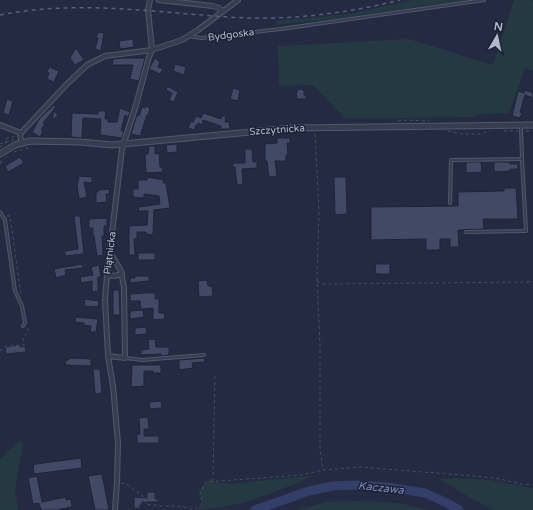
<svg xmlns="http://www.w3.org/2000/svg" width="533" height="510" font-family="'Varela Round',sans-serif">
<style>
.green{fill:#253943}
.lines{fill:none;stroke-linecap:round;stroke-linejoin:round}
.river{stroke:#333f68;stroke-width:9}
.building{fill:#414964;stroke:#1e2439}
.service-casing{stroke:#52586c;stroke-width:4}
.minor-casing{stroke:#52586c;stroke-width:6}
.tertiary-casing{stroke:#52586c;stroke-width:7}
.path{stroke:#40555d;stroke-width:1;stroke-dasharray:3 3;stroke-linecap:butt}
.service{stroke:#373d51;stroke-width:2}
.minor{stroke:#373d51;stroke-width:4}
.tertiary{stroke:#373d51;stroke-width:5}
.rail{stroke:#595f79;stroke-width:1.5;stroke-dasharray:4 4;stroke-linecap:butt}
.labels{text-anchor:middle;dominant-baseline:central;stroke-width:3;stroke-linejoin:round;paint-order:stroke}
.street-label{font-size:10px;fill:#b4b8cc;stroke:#1c2237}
.water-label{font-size:11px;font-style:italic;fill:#808dba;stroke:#1c2237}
</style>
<rect width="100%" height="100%" fill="#232a42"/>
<g class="green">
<polygon points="413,0 467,0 325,20 277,25 276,21 349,14"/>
<polygon points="514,0 532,0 533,2 533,71 525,68 509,113 478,114 475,117 346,119 313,85 279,86 278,46 409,39 493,65"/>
<polygon points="20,440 23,444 15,490 18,510 0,510 0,459"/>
<path d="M316 475C279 490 237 510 198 509L202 503 200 490 211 478 212 482 231 484Z"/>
<polygon points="454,478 490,480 533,488 533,510 494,510 476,501 439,479"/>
<polygon points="361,501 398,503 430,510 298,510 325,502"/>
</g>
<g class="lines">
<polyline class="river" points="255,510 309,491 333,486 357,485 388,487 425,493 447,503 459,510"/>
</g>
<g class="building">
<polygon points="99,32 104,33 101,51 95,49 98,38 96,37"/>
<polygon points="133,39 134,47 120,49 119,41"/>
<polygon points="76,48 84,60 75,65 70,58"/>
<polygon points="121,58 145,58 139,81 130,79 133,65 112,65 113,59"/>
<polygon points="155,58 160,62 158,67 163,69 160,74 149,69"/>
<polygon points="175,64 186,67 184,75 173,71"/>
<polygon points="49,67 59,71 54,82 47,79 49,73 47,72"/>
<polygon points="167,86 178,92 174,102 169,100 172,93 166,90"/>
<polygon points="233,88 240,90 238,101 230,99"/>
<polygon points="298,89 304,90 304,95 306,95 306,99 297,99 296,92 297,92"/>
<polygon points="525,90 533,93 533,98 525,95 520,112 522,113 520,118 512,116 518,91 524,93"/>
<polygon points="7,99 13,101 9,115 3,113"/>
<polygon points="54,105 56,106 53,111 58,115 53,120 53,111 43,123 45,124 41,130 43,131 40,137 32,132 40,118"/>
<polygon points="145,106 150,108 148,116 147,115 140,136 131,134 137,115 139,116 142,107 145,108"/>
<polygon points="120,108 130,112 128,117 125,115 121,131 124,131 122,138 100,135 101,119 83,118 82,138 71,137 72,113 98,114 98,111 106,111 105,119 108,119 108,122 117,122"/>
<polygon points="203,113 221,119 222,116 226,116 225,122 229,122 230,129 221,129 221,126 203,120 202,125 198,123 198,125 196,125 194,130 188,128 191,121 193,122 196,116 201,118"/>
<polygon points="277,138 290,138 290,143 287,143 288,155 286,155 286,161 275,161 277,176 269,177 267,161 265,161 265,144 277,143"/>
<polygon points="177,144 177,152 167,153 166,145"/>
<polygon points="149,146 155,146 155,154 159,153 160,167 162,167 163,172 146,173 145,154 148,154"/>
<polygon points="245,149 252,149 253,162 257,162 257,168 242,169 243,184 237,185 235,167 232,167 233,163 245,163"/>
<polygon points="20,157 24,163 8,172 5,166"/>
<polygon points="466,162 481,162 482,172 466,173"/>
<polygon points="494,162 510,162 510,164 518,164 518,169 510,169 510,171 494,172"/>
<polygon points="79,176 92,177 92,183 84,182 87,197 79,199 77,186"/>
<polygon points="147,177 164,180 163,183 166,183 170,208 154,210 153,235 146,234 146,232 137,232 137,239 134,239 135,255 129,255 129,226 147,225 148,211 138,211 139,207 160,204 159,196 144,194 144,198 133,197 133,189 138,189 138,180 147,180"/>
<polygon points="334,177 346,177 347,214 335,215"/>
<polygon points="504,188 516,188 518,219 483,219 484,229 458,230 459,247 450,247 450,239 440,239 440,250 426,250 426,239 371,240 371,207 458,206 458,192 504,191"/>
<polygon points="109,189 110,194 106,194 107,202 96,203 96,192 98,192 98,190"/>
<polygon points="74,216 80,216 84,254 65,256 65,251 78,249"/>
<polygon points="107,218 107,226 104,226 104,236 102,236 103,255 97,256 94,236 93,236 93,228 89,228 89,219"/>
<rect x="138" y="253" width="17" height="7"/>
<polygon points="82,264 83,268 65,270 66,275 56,278 54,269"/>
<polygon points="375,264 390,264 390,274 376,274"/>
<polygon points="99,265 101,277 98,277 98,291 92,292 92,281 81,283 80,277 93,275 91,267"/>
<polygon points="135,276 149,276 149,281 130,283 130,278 135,278"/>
<polygon points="207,280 208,286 212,286 213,296 199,297 198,281"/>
<polygon points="113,290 119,290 120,315 113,315"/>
<polygon points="144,293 155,293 155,299 159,299 159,313 164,313 165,319 153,320 153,308 141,309 140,301 130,301 130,294"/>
<polygon points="85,299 99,301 98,307 84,306"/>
<polygon points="143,310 144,317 130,319 130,311"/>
<polygon points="76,317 98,319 96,332 90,332 91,326 84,325 84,323 75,322"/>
<polygon points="146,327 147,334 135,335 135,328"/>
<polygon points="155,339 156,347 169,347 169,355 161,356 161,354 141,355 141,350 149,349 148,340"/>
<polygon points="20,345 20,347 25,346 26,352 6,354 5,347"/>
<polygon points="69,358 91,359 91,366 65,365 66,360 69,360"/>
<polygon points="204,358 205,362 192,363 193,368 179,370 179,360"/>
<polygon points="132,365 161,365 161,373 153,373 153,371 144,371 144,386 131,387"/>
<polygon points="93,369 100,369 102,393 95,394"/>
<polygon points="161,401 162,408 150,409 149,402"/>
<polygon points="148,417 149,429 144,429 144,436 159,436 159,443 137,443 137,434 140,434 139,418"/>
<polygon points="81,458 82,468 34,474 33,465 36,464"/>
<polygon points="102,474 109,510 95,510 88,476"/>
<polygon points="37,476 42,502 66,497 66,500 71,499 72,507 56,510 41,510 39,503 33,504 28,478"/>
<polygon points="147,492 155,492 155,499 158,499 158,502 142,502 142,505 140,505 140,509 134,508 134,497 147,498"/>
</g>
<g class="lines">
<g class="service-casing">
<g id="service">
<polyline points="189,36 201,38 281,29 484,0"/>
<polyline points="450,203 451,160 522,159 521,127"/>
<polyline points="0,212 5,220 15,291 22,306 25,323 23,326"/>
<polyline points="466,232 526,231 522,159"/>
<polyline points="126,358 142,360 204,355"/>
</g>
</g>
<g class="minor-casing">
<g id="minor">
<polyline points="159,0 213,6 219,8 222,11"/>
<polyline points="0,125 21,133"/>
<polyline points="22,143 20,136 21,133 67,84 87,65 105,56 152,50 182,40 198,30 238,0"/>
<polyline points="107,275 114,276 122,274"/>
<polyline points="108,356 125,358 124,288 121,271 110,252"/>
<polyline points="115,510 117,482 118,443 113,386 108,356 105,300 107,275 122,149 136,105 149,57 152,50 148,10 150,0"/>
</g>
</g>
<g class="tertiary-casing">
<polyline id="tertiary" points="0,154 15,145 30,141 80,142 112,145 292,128 533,125"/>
</g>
<g class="path">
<polyline points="398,121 403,120 429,121"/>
<polyline points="448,131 463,134 479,134 490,131"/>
<polyline points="504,131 518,131"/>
<polyline points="526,131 533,131"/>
<polyline points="315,134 319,210 317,277 320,345 320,448 323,470"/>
<polyline points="0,144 17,139"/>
<polyline points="0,147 6,143 5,139 16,136"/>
<polyline points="14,152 31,147"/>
<polyline points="0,162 8,155"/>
<polyline points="0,164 2,162"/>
<polyline points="7,216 10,216 21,295"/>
<polyline points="317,281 323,284 533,282"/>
<polyline points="0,351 6,346 24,345 23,337 28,332 28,325"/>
<polyline points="213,481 215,373"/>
<polyline points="121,483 126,484 143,496 146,504 163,506 177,506 196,509 202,503 200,492 206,482 301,475 323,470 359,467 474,476 500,479 520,484 533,485"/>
</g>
<use href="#service" class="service"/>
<use href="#minor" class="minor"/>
<use href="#tertiary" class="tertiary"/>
<path class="rail" d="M0 15C76 0 152 12 229 17 286 21 344 14 400 0"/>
</g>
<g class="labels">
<g class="street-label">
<text transform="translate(231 35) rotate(-7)">Bydgoska</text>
<text transform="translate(277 130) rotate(-4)">Szczytnicka</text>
<text transform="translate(110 253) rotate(-83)">Piątnicka</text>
</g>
<g class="water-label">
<text transform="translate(381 488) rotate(6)">Kaczawa</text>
</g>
</g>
<g transform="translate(497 36) rotate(9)" stroke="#1c2237" stroke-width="3" paint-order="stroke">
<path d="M0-3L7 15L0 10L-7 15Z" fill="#b4b8cc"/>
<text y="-6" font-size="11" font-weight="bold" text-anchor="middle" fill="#b4b8cc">N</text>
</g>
</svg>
